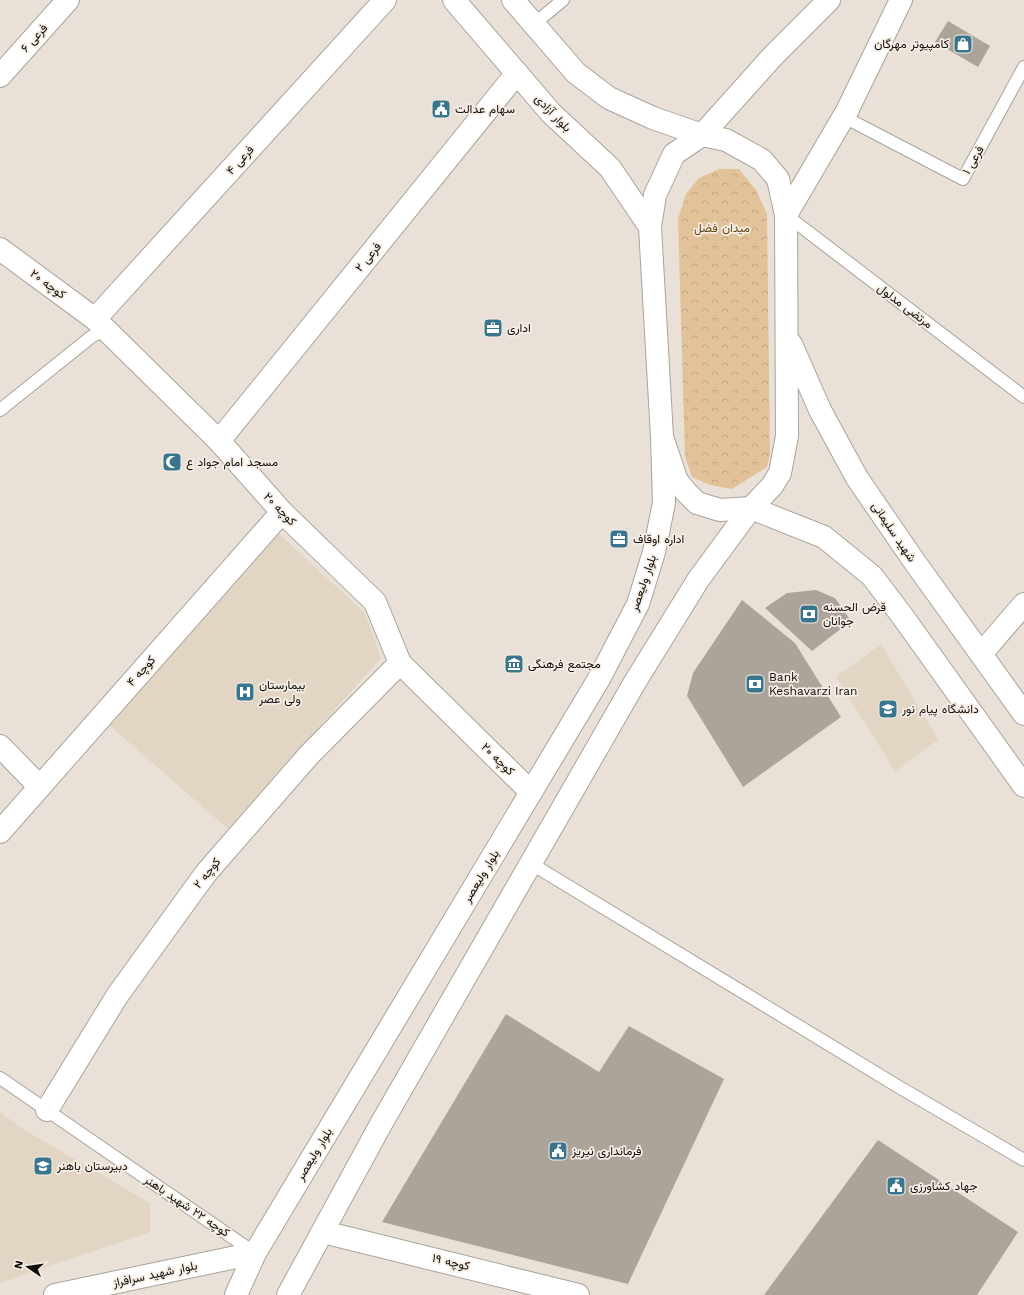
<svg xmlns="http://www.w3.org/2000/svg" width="1024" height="1295" font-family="'Work Sans',Vazirmatn,sans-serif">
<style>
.built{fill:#e2d5c4}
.forest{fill:url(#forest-crowns)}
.building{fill:#aca49a}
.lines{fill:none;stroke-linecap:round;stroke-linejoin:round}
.service-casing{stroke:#aaa399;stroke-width:14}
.minor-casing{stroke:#aaa399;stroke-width:24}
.secondary-casing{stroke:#aaa399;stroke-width:24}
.service{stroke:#fff;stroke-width:12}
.minor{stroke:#fff;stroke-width:22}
.secondary{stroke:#fff;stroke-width:22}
.labels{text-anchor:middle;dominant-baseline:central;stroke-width:3.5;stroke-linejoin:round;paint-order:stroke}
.street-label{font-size:12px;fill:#0f0c09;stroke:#f6eee4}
.poi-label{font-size:12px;fill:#0f0c09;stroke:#f6eee4;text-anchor:start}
.park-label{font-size:12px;fill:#64440f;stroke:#f6eee4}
</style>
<defs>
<pattern id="forest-crowns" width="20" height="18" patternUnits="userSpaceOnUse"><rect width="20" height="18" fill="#e2c399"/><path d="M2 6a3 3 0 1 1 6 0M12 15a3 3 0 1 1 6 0" fill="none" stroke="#c1a682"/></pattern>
</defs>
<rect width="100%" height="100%" fill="#e9e1d7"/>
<g class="built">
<polygon points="279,534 365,613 381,658 228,829 109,725"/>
<polygon points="881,644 938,740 895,771 836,677"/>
<polygon points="0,1112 23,1129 150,1203 150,1232 0,1283"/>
</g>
<polygon class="forest" points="719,169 739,169 756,190 767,214 770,455 767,467 732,489 710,485 692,477 685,457 678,219 686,194 699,178"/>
<g class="building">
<polygon points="948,21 990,46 978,67 935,42"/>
<polygon points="816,590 835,598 851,621 812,651 765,608 787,593"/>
<polygon points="742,600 795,643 841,717 743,787 687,696 693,673"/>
<polygon points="506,1014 599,1072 629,1026 724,1079 628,1284 382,1222"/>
<polygon points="878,1140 1018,1232 977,1295 764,1295"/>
</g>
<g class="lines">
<g class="service-casing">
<g id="service">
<polyline points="534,24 563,0"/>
<polyline points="844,117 963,179 1024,67"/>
<polyline points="786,215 1024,397"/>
<polyline points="0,410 91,337 105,329"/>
<polyline points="530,863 899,1087 1024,1160"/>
<polyline points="0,1078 255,1253"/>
</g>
</g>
<g class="minor-casing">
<g id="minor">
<polyline points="0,76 68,0"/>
<polyline points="0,249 95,319 219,441 282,512 375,602 400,663 531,792"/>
<polyline points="95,319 385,0"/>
<polyline points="219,441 517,73"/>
<polyline points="981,654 1024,604"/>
<polyline points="0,746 39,786"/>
<polyline points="0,832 282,512"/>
<polyline points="47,1110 117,996 206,873 309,755 400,663"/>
<polyline points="323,1232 578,1295"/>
</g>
</g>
<g class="secondary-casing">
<g id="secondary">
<polyline points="454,0 551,113 610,168 650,227"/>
<polyline points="513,0 576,73 609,98 653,118 702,135 773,56 829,0"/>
<polygon points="702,135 726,140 762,160 778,179 786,215 787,436 780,473 772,486 751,508 720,510 697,503 686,492 677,481 662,437 650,227 655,195 674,154"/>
<polyline points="786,215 847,111 901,0"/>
<polyline points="791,344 820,410 857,478 914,561 1024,714"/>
<polyline points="55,1295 255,1253"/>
<polyline points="236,1295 255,1253 600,677 638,604 654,552 664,503 662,437"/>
<polyline points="288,1295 381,1124 635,682 698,580 751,508 824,537 872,576 903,617 1024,786"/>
</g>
</g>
<use href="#service" class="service"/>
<use href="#minor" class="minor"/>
<use href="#secondary" class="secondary"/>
</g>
<defs>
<g id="shop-square" transform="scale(1)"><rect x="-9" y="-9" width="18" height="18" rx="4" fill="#39768d" stroke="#f6eee4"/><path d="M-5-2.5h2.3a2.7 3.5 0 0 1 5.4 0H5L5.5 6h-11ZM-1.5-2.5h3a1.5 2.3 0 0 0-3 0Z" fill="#fff"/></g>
<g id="civic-square" transform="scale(1)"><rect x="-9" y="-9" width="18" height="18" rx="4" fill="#39768d" stroke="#f6eee4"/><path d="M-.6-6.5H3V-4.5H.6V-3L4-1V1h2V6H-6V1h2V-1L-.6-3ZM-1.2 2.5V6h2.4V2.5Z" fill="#fff"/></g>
<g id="office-square" transform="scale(1)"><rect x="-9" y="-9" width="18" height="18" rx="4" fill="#39768d" stroke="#f6eee4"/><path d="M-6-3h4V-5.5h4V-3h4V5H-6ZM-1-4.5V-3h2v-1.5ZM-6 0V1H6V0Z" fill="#fff"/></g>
<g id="mosque-square" transform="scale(1)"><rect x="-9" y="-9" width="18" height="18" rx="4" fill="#39768d" stroke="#f6eee4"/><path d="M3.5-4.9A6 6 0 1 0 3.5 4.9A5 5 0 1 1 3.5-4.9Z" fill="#fff"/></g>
<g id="bank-square" transform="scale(1)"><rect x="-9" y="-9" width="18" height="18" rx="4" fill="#39768d" stroke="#f6eee4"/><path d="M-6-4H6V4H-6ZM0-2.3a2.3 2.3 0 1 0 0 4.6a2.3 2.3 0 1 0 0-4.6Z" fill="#fff"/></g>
<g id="museum-square" transform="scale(1)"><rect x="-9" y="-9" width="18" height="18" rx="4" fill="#39768d" stroke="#f6eee4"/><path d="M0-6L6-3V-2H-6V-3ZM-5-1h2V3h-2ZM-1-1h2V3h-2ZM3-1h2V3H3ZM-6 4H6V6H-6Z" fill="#fff"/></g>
<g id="hospital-square" transform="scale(1)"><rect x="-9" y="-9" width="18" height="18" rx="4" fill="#39768d" stroke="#f6eee4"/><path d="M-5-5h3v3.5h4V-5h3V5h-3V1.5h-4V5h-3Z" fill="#fff"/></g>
<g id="university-square" transform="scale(1)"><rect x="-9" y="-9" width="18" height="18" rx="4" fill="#39768d" stroke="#f6eee4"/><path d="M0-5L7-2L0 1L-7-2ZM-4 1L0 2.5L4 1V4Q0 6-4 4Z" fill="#fff"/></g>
<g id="school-square" transform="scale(1)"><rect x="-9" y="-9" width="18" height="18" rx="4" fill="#39768d" stroke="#f6eee4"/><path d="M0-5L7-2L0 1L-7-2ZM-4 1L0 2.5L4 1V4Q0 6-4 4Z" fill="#fff"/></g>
</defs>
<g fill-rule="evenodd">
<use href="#shop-square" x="963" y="44"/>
<use href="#civic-square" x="441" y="109"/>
<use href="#office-square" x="493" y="328"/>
<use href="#mosque-square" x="172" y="462"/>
<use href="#office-square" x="619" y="539"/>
<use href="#bank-square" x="809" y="614"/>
<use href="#museum-square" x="514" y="664"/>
<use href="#bank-square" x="755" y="684"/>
<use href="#hospital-square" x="245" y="692"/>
<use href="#university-square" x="888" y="709"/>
<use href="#civic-square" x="558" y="1151"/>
<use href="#school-square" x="43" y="1166"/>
<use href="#civic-square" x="896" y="1186"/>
</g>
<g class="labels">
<g class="street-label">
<text transform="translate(34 38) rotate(-48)">فرعی ۶</text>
<text transform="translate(553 113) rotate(46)">بلوار آزادی</text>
<text transform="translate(240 160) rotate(-48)">فرعی ۴</text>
<text transform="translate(973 160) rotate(-60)">فرعی ۱</text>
<text transform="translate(368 257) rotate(-51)">فرعی ۲</text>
<text transform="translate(48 284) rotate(36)">کوچه ۲۰</text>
<text transform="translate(905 306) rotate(37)">مرتضی مدلول</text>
<text transform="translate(280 509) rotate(46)">کوچه ۲۰</text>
<text transform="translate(894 532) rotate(56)">شهید سلیمانی</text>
<text transform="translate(643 583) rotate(-71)">بلوار ولیعصر</text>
<text transform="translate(141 671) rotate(-48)">کوچه ۴</text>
<text transform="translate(498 759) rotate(44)">کوچه ۲۰</text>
<text transform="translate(207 873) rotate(-51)">کوچه ۲</text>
<text transform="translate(481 876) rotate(-59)">بلوار ولیعصر</text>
<text transform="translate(314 1154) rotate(-59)">بلوار ولیعصر</text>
<text transform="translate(187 1206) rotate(34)">کوچه ۲۲ شهید باهنر</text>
<text transform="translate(451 1262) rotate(13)">کوچه ۱۹</text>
<text transform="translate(155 1274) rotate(-12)">بلوار شهید سرافراز</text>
</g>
<g class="poi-label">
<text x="949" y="44" text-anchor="end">کامپیوتر مهرگان</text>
<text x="455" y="109">سهام عدالت</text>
<text x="507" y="328">اداری</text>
<text x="186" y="462">مسجد امام جواد ع</text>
<text x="633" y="539">اداره اوقاف</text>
<text x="823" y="607">قرض الحسنه<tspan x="823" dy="14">جوانان</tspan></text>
<text x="528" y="664">مجتمع فرهنگی</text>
<text x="769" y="677">Bank<tspan x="769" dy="14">Keshavarzi Iran</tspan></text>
<text x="259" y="685">بیمارستان<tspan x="259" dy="14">ولی عصر</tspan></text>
<text x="902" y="709">دانشگاه پیام نور</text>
<text x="572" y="1151">فرمانداری نیریز</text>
<text x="57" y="1166">دبیرستان باهنر</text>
<text x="910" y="1186">جهاد کشاورزی</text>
</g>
<g class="park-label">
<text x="722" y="228">میدان فضل</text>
</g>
</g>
<g transform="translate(28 1267) rotate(283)" stroke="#f6eee4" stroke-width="3" paint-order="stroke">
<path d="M0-3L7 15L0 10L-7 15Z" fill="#0f0c09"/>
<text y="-6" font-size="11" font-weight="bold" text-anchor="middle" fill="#0f0c09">N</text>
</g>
</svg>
